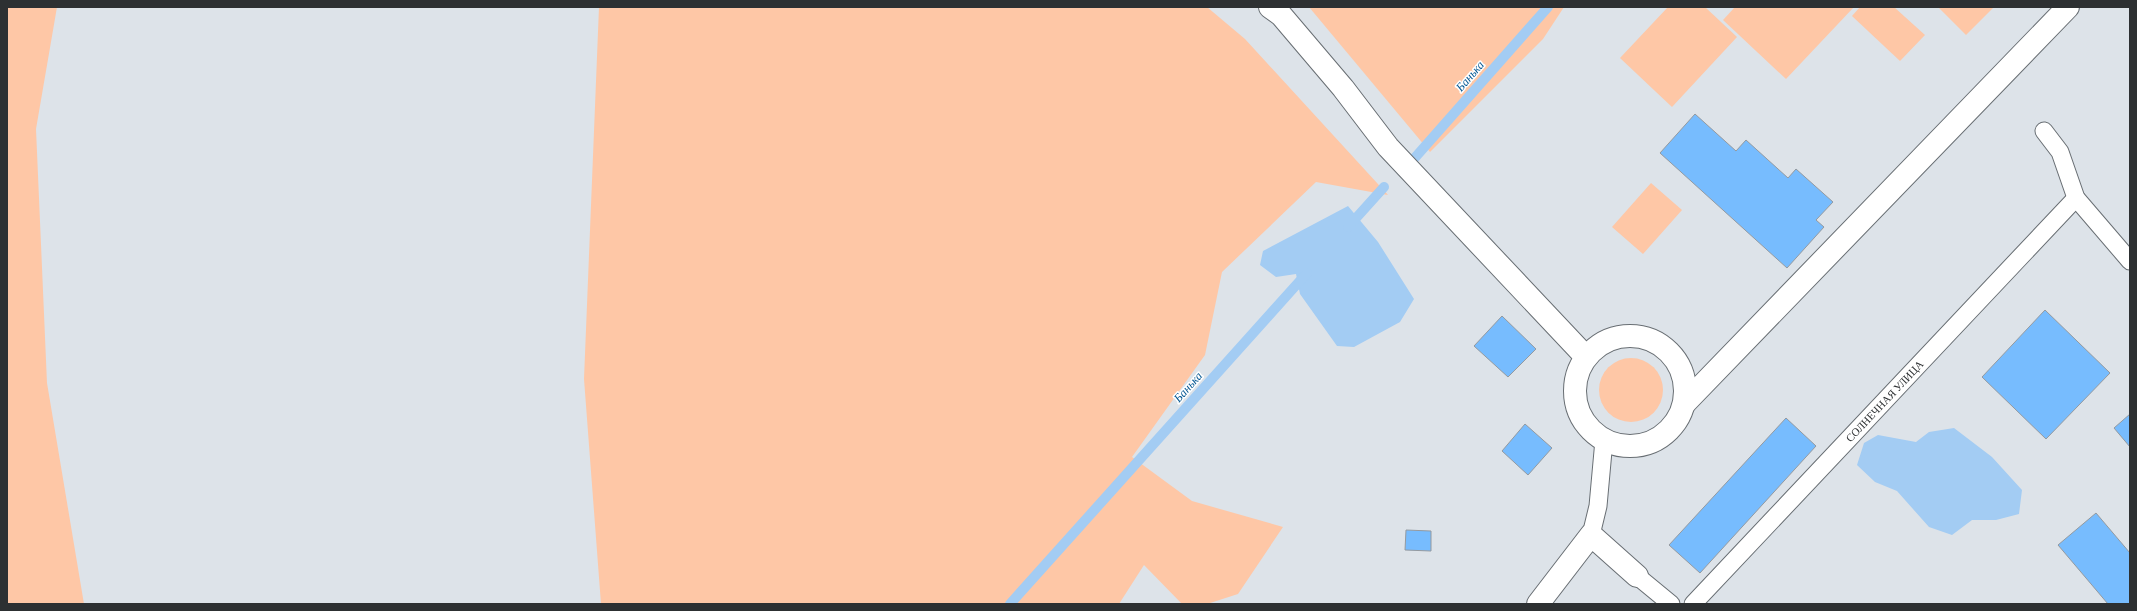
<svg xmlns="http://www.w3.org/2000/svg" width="2137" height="611" font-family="'Crimson Pro',serif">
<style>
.green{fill:#fec7a6}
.water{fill:#a3ccf3}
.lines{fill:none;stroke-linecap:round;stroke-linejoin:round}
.stream{stroke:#a3ccf3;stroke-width:10}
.building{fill:#77bcfe;stroke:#949aa0}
.lane-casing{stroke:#686e73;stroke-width:19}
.street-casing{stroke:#686e73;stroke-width:24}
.lane{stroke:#fff;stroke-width:17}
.street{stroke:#fff;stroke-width:22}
.labels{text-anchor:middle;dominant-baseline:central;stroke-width:3;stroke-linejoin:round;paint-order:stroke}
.street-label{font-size:11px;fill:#2d3032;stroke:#fff}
.water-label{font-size:12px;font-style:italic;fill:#065893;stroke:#fff}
</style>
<rect width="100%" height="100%" fill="#dde3e9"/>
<g class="green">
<polygon points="7,7 57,7 36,129 47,383 84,604 7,604"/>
<polygon points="599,7 1207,7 1245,39 1388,195 1316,182 1222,272 1205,355 1132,457 1192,501 1283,527 1238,594 1207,604 1182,604 1144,565 1119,604 601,604 584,379"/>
<polygon points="1309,7 1564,7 1543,39 1430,152"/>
<polygon points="1668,7 1705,7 1737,37 1672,107 1620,58"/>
<polygon points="1735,7 1854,7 1786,79 1723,20"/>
<polygon points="1860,7 1894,7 1925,35 1900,61 1852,16"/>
<polygon points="1938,7 1994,7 1966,35"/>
<polygon points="1651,183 1682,210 1643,254 1612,227"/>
<circle cx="1631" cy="390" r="32"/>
</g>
<g class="water">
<polygon points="1348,206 1378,242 1414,299 1400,322 1354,347 1337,346 1300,294 1296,274 1276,277 1260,265 1263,251"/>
<polygon points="1954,428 1992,457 2022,490 2019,514 1996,520 1972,520 1952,535 1929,527 1897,491 1875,482 1857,465 1864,443 1878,435 1916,442 1929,432"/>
</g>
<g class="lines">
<g class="stream">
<polyline points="1412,161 1548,7"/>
<polyline points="1348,227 1384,187"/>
<polyline points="1010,604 1307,273"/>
</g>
</g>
<g class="building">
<polygon points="1695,114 1736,151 1746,140 1788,178 1796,169 1833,202 1816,220 1824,227 1787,268 1660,153"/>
<polygon points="2045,310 2110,373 2046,439 1982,377"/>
<polygon points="1502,316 1536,349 1508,377 1474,346"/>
<polygon points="2130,414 2130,447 2114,428"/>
<polygon points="1786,418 1816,446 1700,573 1669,545"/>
<polygon points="1525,424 1552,448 1528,475 1502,451"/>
<polygon points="2096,513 2130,553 2130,604 2108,604 2058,545"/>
<polygon points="1406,530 1431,531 1431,551 1405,550"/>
</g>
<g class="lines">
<g class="lane-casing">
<g id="lane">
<polyline points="2044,131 2060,152 2076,198 2130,261"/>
<polyline points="1591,535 1598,506 1604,440"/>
<polyline points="1637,576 1671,604"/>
<path id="s1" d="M1693 604 2076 198"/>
</g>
</g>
<g class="street-casing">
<g id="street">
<polyline points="1270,7 1281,15 1343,88 1388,147 1586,357"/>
<circle cx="1630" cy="391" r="55"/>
<polyline points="1684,404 2068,7"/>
<polyline points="1538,604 1591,535 1637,576"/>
</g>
</g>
<use href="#lane" class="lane"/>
<use href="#street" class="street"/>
</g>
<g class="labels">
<g class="street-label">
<text stroke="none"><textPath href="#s1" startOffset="279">СОЛНЕЧНАЯ УЛИЦА</textPath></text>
</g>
<g class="water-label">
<text transform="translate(1470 76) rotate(-49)">Банька</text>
<text transform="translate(1188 387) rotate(-48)">Банька</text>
</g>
</g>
<rect width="2137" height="611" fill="none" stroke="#2d3032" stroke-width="16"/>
</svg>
